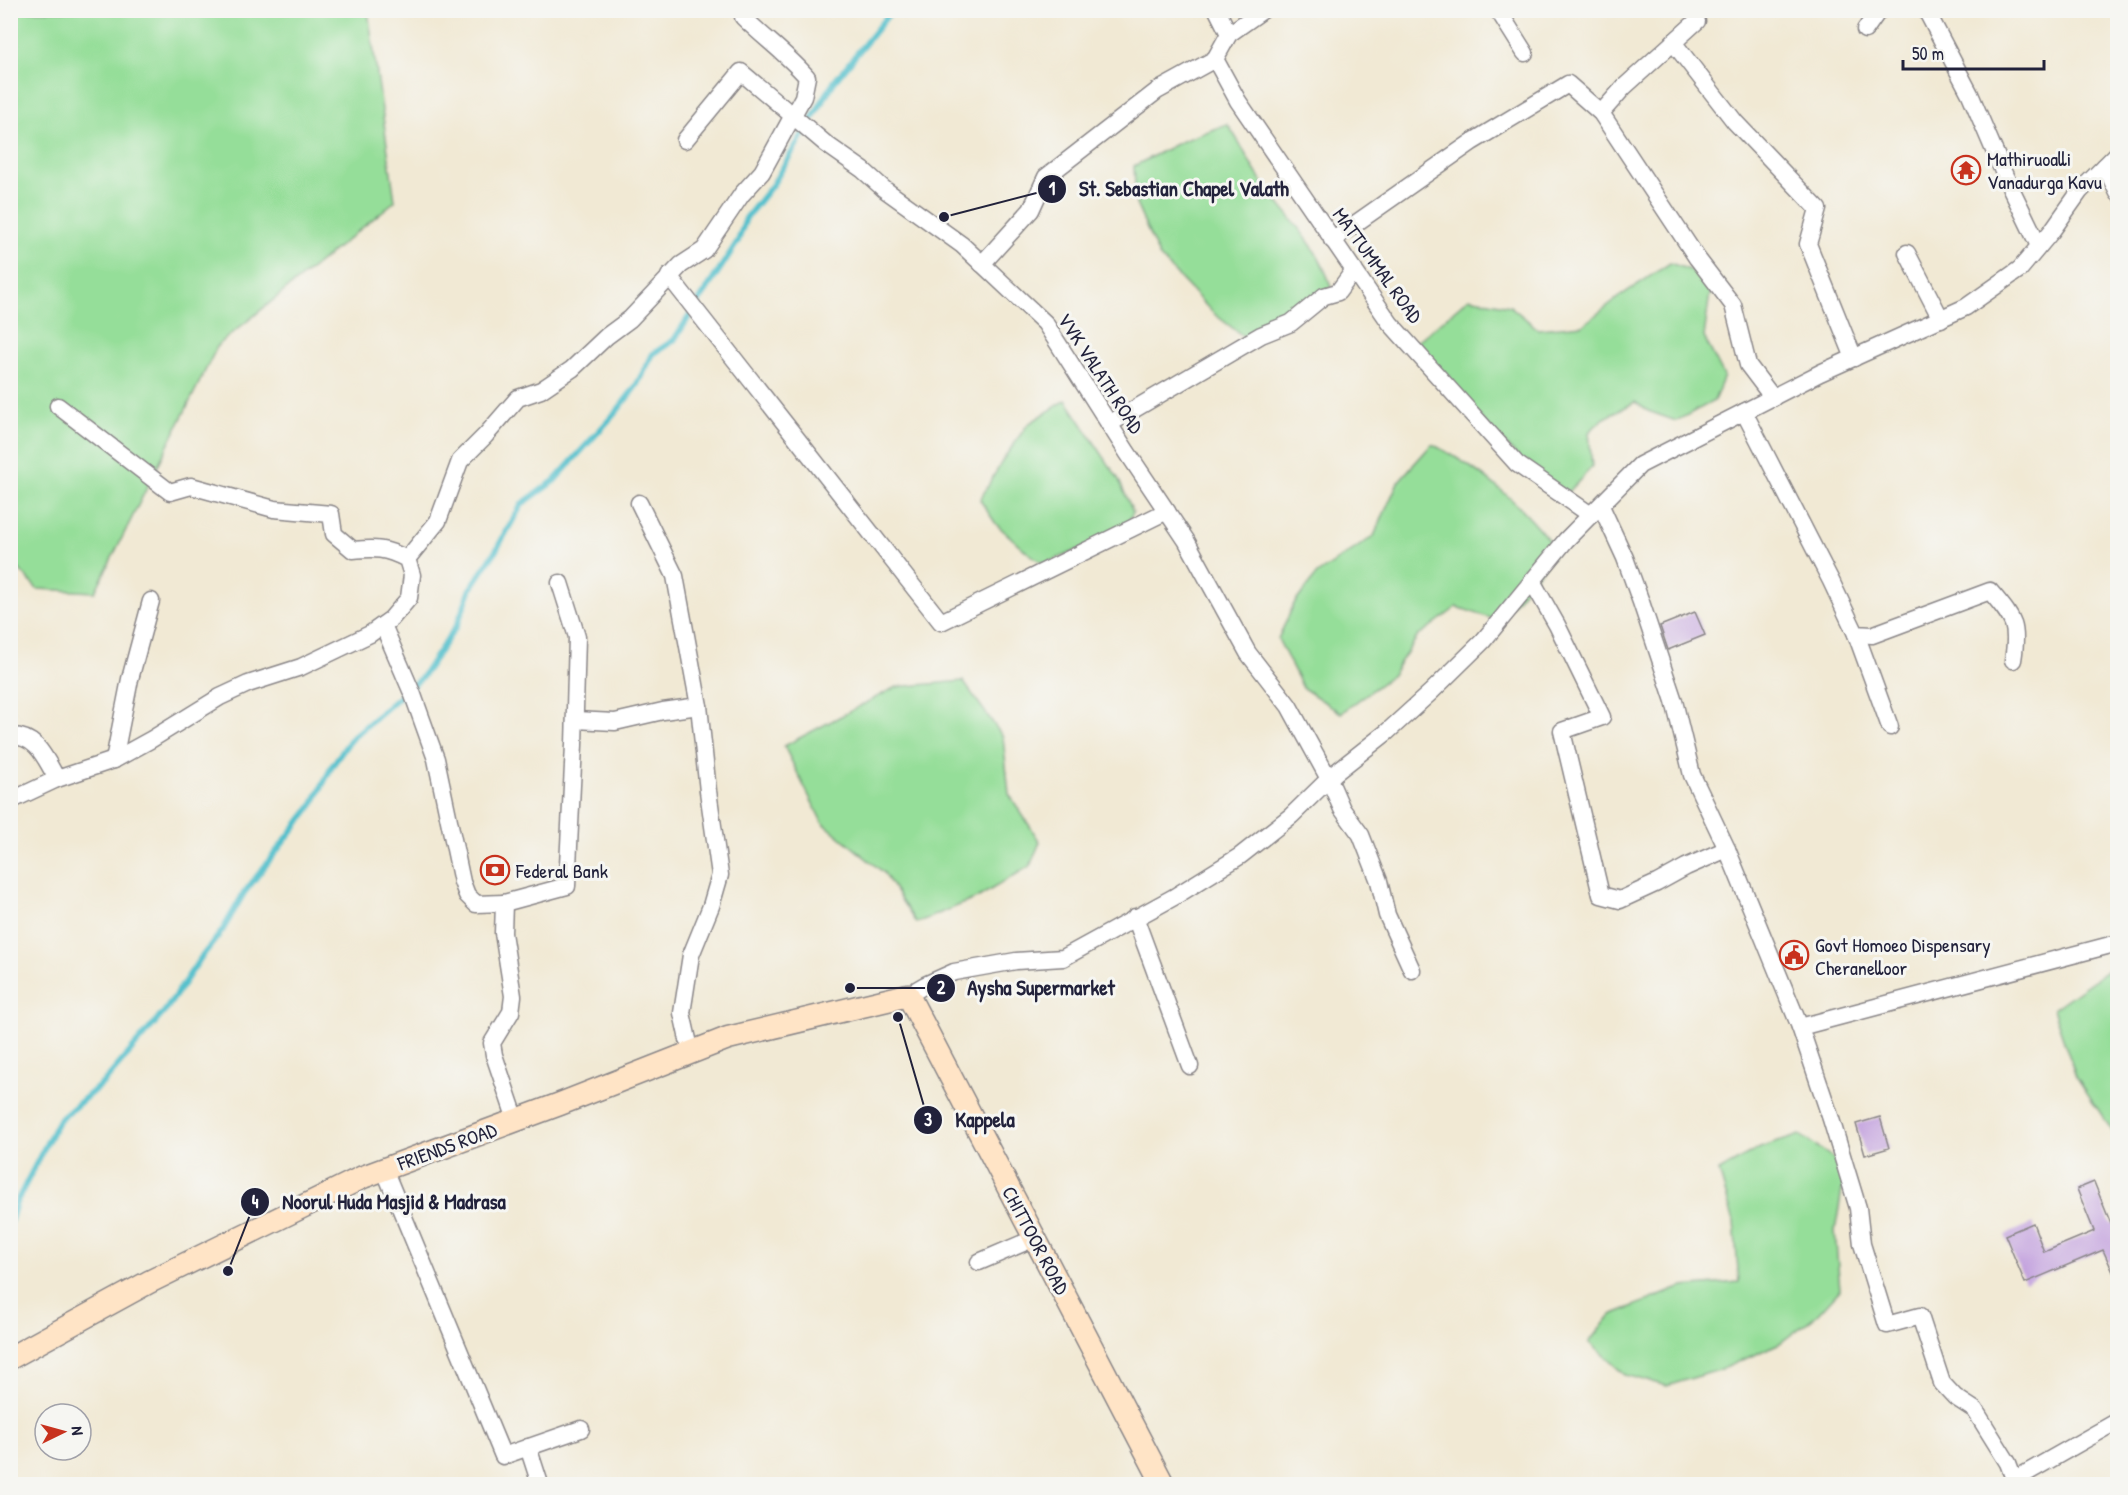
<svg xmlns="http://www.w3.org/2000/svg" width="2128" height="1495" font-family="'Patrick Hand',sans-serif">
<style>
.green{fill:#95de99;stroke:#5c806a;stroke-width:1.5}
.lines{fill:none;stroke-linecap:round;stroke-linejoin:round}
.stream{stroke:#53c0cc;stroke-width:6}
.building{fill:#c2a0de}
.minor-casing{stroke:#8a8688;stroke-width:19}
.secondary-casing{stroke:#8a8688;stroke-width:25}
.minor{stroke:#fff;stroke-width:16}
.secondary{stroke:#ffe4c6;stroke-width:22}
.labels{text-anchor:middle;dominant-baseline:central;stroke-width:6;stroke-linejoin:round;paint-order:stroke}
.poi-label{font-size:20px;fill:#22223b;stroke:#f6f6f2;text-anchor:start}
.street-label{font-size:20px;fill:#22223b;stroke:#f6f6f2}
.leader{fill:none;stroke:#22223b;stroke-width:2}
.callout-dot{fill:#22223b;stroke:#f6f6f2;stroke-width:2}
.mark-label{font-size:18px;text-anchor:middle;font-weight:bold;fill:#fff}
.callout-label{font-size:21px;text-anchor:middle;font-weight:bold;fill:#22223b;stroke:#f6f6f2;stroke-width:6;stroke-linejoin:round;paint-order:stroke}
</style>
<rect width="100%" height="100%" fill="#f6f6f2"/>
<filter id="ink" filterUnits="userSpaceOnUse"><feTurbulence type="fractalNoise" baseFrequency=".0167" numOctaves="2"/><feDisplacementMap in="SourceGraphic" scale="12" xChannelSelector="R" yChannelSelector="G"/><feConvolveMatrix kernelMatrix="1 2 1 2 8 2 1 2 1" color-interpolation-filters="sRGB"/></filter>
<filter id="wash" filterUnits="userSpaceOnUse"><feTurbulence type="fractalNoise" baseFrequency=".008" numOctaves="4" result="noise"/><feDisplacementMap in="SourceGraphic" scale="24" xChannelSelector="R" yChannelSelector="G"/><feGaussianBlur stdDeviation="1.35" result="paint"/><feColorMatrix in="noise" values="0 0 0 0 0 0 0 0 0 0 0 0 0 0 0 0 0 1.4 0 .05"/><feComposite in="paint" operator="in"/></filter>
<g filter="url(#wash)">
<rect width="100%" height="100%" fill="#f1e9d4"/>
<g class="green">
<polygon points="11,11 368,11 395,201 218,345 95,592 37,589 11,560"/>
<path d="M1227 124C1241 142 1249 164 1263 183 1287 216 1320 247 1331 287L1307 304 1288 307 1265 334 1243 336 1213 313 1159 256 1136 204 1134 166 1180 142Z"/>
<polygon points="1670,263 1712,278 1704,337 1724,376 1714,401 1676,421 1648,411 1635,402 1603,419 1589,432 1592,467 1564,497 1538,478 1412,346 1469,298 1510,306 1538,329 1583,325 1620,296"/>
<polygon points="1066,400 1118,478 1133,512 1125,531 1044,564 1027,552 996,524 980,500 1004,458 1028,424"/>
<path d="M1432 444C1484 471 1522 504 1557 551L1499 621 1457 607 1418 636 1391 676 1341 713 1303 688 1278 639 1294 604 1317 574 1374 536 1398 482Z"/>
<polygon points="963,681 1003,737 1009,794 1040,842 1030,866 977,898 916,923 884,873 822,822 784,746 896,687"/>
<polygon points="2117,966 2118,966 2117,1143 2113,1132 2076,1076 2053,1009 2111,968"/>
<polygon points="1800,1135 1846,1167 1835,1231 1840,1290 1818,1314 1780,1343 1725,1368 1667,1386 1625,1375 1589,1342 1611,1315 1682,1287 1739,1282 1734,1222 1719,1171 1760,1148"/>
</g>
<g class="lines">
<polyline class="stream" points="10,1223 16,1203 58,1121 104,1082 165,1011 200,959 222,931 244,893 313,804 332,766 351,739 422,677 457,625 471,588 495,552 522,504 554,481 617,411 636,386 653,354 674,340 738,241 746,218 773,184 834,82 892,10"/>
</g>
<g id="blocks">
<g class="building">
<polygon points="1695,612 1705,635 1668,650 1660,626"/>
<polygon points="1880,1117 1889,1148 1865,1155 1856,1124"/>
<polygon points="2094,1182 2111,1224 2118,1221 2118,1283 2103,1250 2025,1283 2005,1235 2033,1223 2044,1252 2092,1232 2094,1231 2077,1189"/>
</g>
</g>
</g>
<g filter="url(#ink)">
<use href="#blocks" fill-opacity="0" stroke="#8a8688" stroke-width="1.5"/>
<g class="lines">
<g class="minor-casing">
<g id="minor">
<polyline points="1217,10 1229,34"/>
<polyline points="1263,10 1229,34 1215,59 1238,101 1390,323 1517,464 1591,515"/>
<polyline points="1498,10 1525,53"/>
<polyline points="1926,10 1970,94 2005,176 2039,246"/>
<polyline points="1865,30 1879,10"/>
<polyline points="1673,42 1735,122 1818,209 1808,244 1854,358"/>
<polyline points="1601,113 1624,87 1697,21"/>
<polyline points="685,140 741,72 826,144 863,170 884,189 962,245 1045,323 1127,452 1186,540 1248,653 1289,706 1329,779 1342,809 1361,835 1379,881 1387,915 1412,970"/>
<polyline points="2105,166 2118,193"/>
<polyline points="1332,240 1472,142 1568,84 1601,113 1697,258 1733,305 1748,365 1773,398"/>
<polyline points="1907,253 1941,319"/>
<polyline points="982,264 1031,210 1046,177 1157,91 1215,59"/>
<polyline points="669,276 941,622 1167,511"/>
<path d="M1744 412 1831 581 1856 634 1872 635 1990 591C2013 619 2019 623 2013 660"/>
<polyline points="1109,424 1261,335 1291,323 1324,296 1338,292 1354,270"/>
<polyline points="1601,506 1625,558 1641,602 1674,701 1692,775 1727,849 1800,1027 1831,1119 1858,1208 1862,1244 1887,1325 1920,1316 1942,1383 1955,1397 1975,1410 2008,1463 2016,1484"/>
<path d="M407 559 438 521 460 461 485 436 518 398 541 390 572 369 607 336 630 319 681 265 704 250 742 194 762 172 803 97 807 77C787 54 764 38 743 17L750 10"/>
<polyline points="1532,581 1557,625 1602,717 1562,731 1601,895 1620,900 1657,883 1686,867 1727,849"/>
<polyline points="383,625 413,695 436,759 462,882 467,895 476,904 504,903 503,933 513,996 511,1012 492,1043 494,1055 516,1120"/>
<polyline points="1856,634 1890,727"/>
<polyline points="575,720 615,722 663,711 699,706 675,576 639,503"/>
<path d="M10 736C37 735 45 758 57 779L114 760 152 739 220 697 248 684 301 667 370 634 391 619 409 598 412 575 407 559C385 548 376 548 353 550L334 534 331 514 274 509 191 486 170 492 58 406"/>
<polyline points="114,760 130,679 151,601"/>
<polyline points="10,801 57,779"/>
<polyline points="504,903 567,886 574,745 577,637 560,583"/>
<polyline points="1135,917 1190,1066"/>
<polyline points="908,995 925,985 954,972 1016,961 1063,958 1174,897 1240,856 1291,816 1335,773 1387,732 1431,692 1483,641 1566,540 1640,465 1820,373 1966,307 2020,269 2051,232 2080,191 2118,153"/>
<polyline points="1800,1027 2118,943"/>
<polyline points="691,1053 682,1013 691,955 711,906 720,875 708,791 699,706"/>
<polyline points="384,1169 503,1456 581,1429"/>
<polyline points="979,1262 1035,1238"/>
<polyline points="528,1447 540,1484"/>
<polyline points="2014,1480 2118,1421"/>
</g>
</g>
<g class="secondary-casing">
<polyline id="secondary" points="10,1358 149,1282 363,1177 560,1104 728,1038 908,995 1163,1484"/>
</g>
<use href="#minor" class="minor"/>
<use href="#secondary" class="secondary"/>
</g>
</g>
<defs>
<g id="temple-ring" transform="scale(1.5)"><circle r="9.5" fill="#f6f6f2" stroke="#c8321e" stroke-width="1.5"/><path d="M0-6L5-2H3V0L6.5 2.5H4V6H1.5V3h-3V6H-4V2.5H-6.5L-3 0V-2H-5Z" fill="#c8321e"/></g>
<g id="bank-ring" transform="scale(1.5)"><circle r="9.5" fill="#f6f6f2" stroke="#c8321e" stroke-width="1.5"/><path d="M-6-4H6V4H-6ZM0-2.3a2.3 2.3 0 1 0 0 4.6a2.3 2.3 0 1 0 0-4.6Z" fill="#c8321e"/></g>
<g id="civic-ring" transform="scale(1.5)"><circle r="9.5" fill="#f6f6f2" stroke="#c8321e" stroke-width="1.5"/><path d="M-.6-6.5H3V-4.5H.6V-3L4-1V1h2V6H-6V1h2V-1L-.6-3ZM-1.2 2.5V6h2.4V2.5Z" fill="#c8321e"/></g>
</defs>
<g fill-rule="evenodd">
<use href="#temple-ring" x="1966" y="170"/>
<use href="#bank-ring" x="495" y="870"/>
<use href="#civic-ring" x="1794" y="955"/>
</g>
<g class="labels">
<g class="poi-label">
<text x="1987" y="158">Mathiruoalli<tspan x="1987" dy="23">Vanadurga Kavu</tspan></text>
<text x="516" y="870">Federal Bank</text>
<text x="1815" y="944">Govt Homoeo Dispensary<tspan x="1815" dy="23">Cheranelloor</tspan></text>
</g>
<g class="street-label">
<text transform="translate(1378 265) rotate(54)">MATTUMMAL ROAD</text>
<text transform="translate(1101 373) rotate(57)">VVK VALATH ROAD</text>
<text transform="translate(447 1146) rotate(-20)">FRIENDS ROAD</text>
<text transform="translate(1036 1240) rotate(62)">CHITTOOR ROAD</text>
</g>
</g>
<path class="leader" d="M944 217L1052 189M850 988L941 988M898 1017L928 1120M228 1271L255 1202"/>
<g class="callout-dot">
<circle cx="944" cy="217" r="6"/>
<circle cx="850" cy="988" r="6"/>
<circle cx="898" cy="1017" r="6"/>
<circle cx="228" cy="1271" r="6"/>
<circle cx="1052" cy="189" r="15"/>
<circle cx="941" cy="988" r="15"/>
<circle cx="928" cy="1120" r="15"/>
<circle cx="255" cy="1202" r="15"/>
</g>
<g class="mark-label">
<text x="1052" y="195">1</text>
<text x="941" y="994">2</text>
<text x="928" y="1126">3</text>
<text x="255" y="1208">4</text>
</g>
<g class="callout-label">
<text x="1184" y="196">St. Sebastian Chapel Valath</text>
<text x="1041" y="995">Aysha Supermarket</text>
<text x="985" y="1127">Kappela</text>
<text x="394" y="1209">Noorul Huda Masjid &amp; Madrasa</text>
</g>
<rect width="2128" height="1495" fill="none" stroke="#f6f6f2" stroke-width="36"/>
<g transform="translate(63 1432) rotate(85)"><circle r="28" fill="#f6f6f2" stroke="#a1a1a9" stroke-width="1.5"/>
<path d="M0-4.5L10 22L0 15L-10 22Z" fill="#c8321e"/>
<text y="-9" font-size="16" font-weight="bold" text-anchor="middle" fill="#22223b">N</text>
</g>
<path d="M1903 60v9h141v-9" fill="none" stroke="#22223b" stroke-width="3"/>
<text x="1912" y="60" font-size="18" fill="#22223b" stroke="#f6f6f2" stroke-width="4.5" paint-order="stroke">50 m</text>
</svg>
